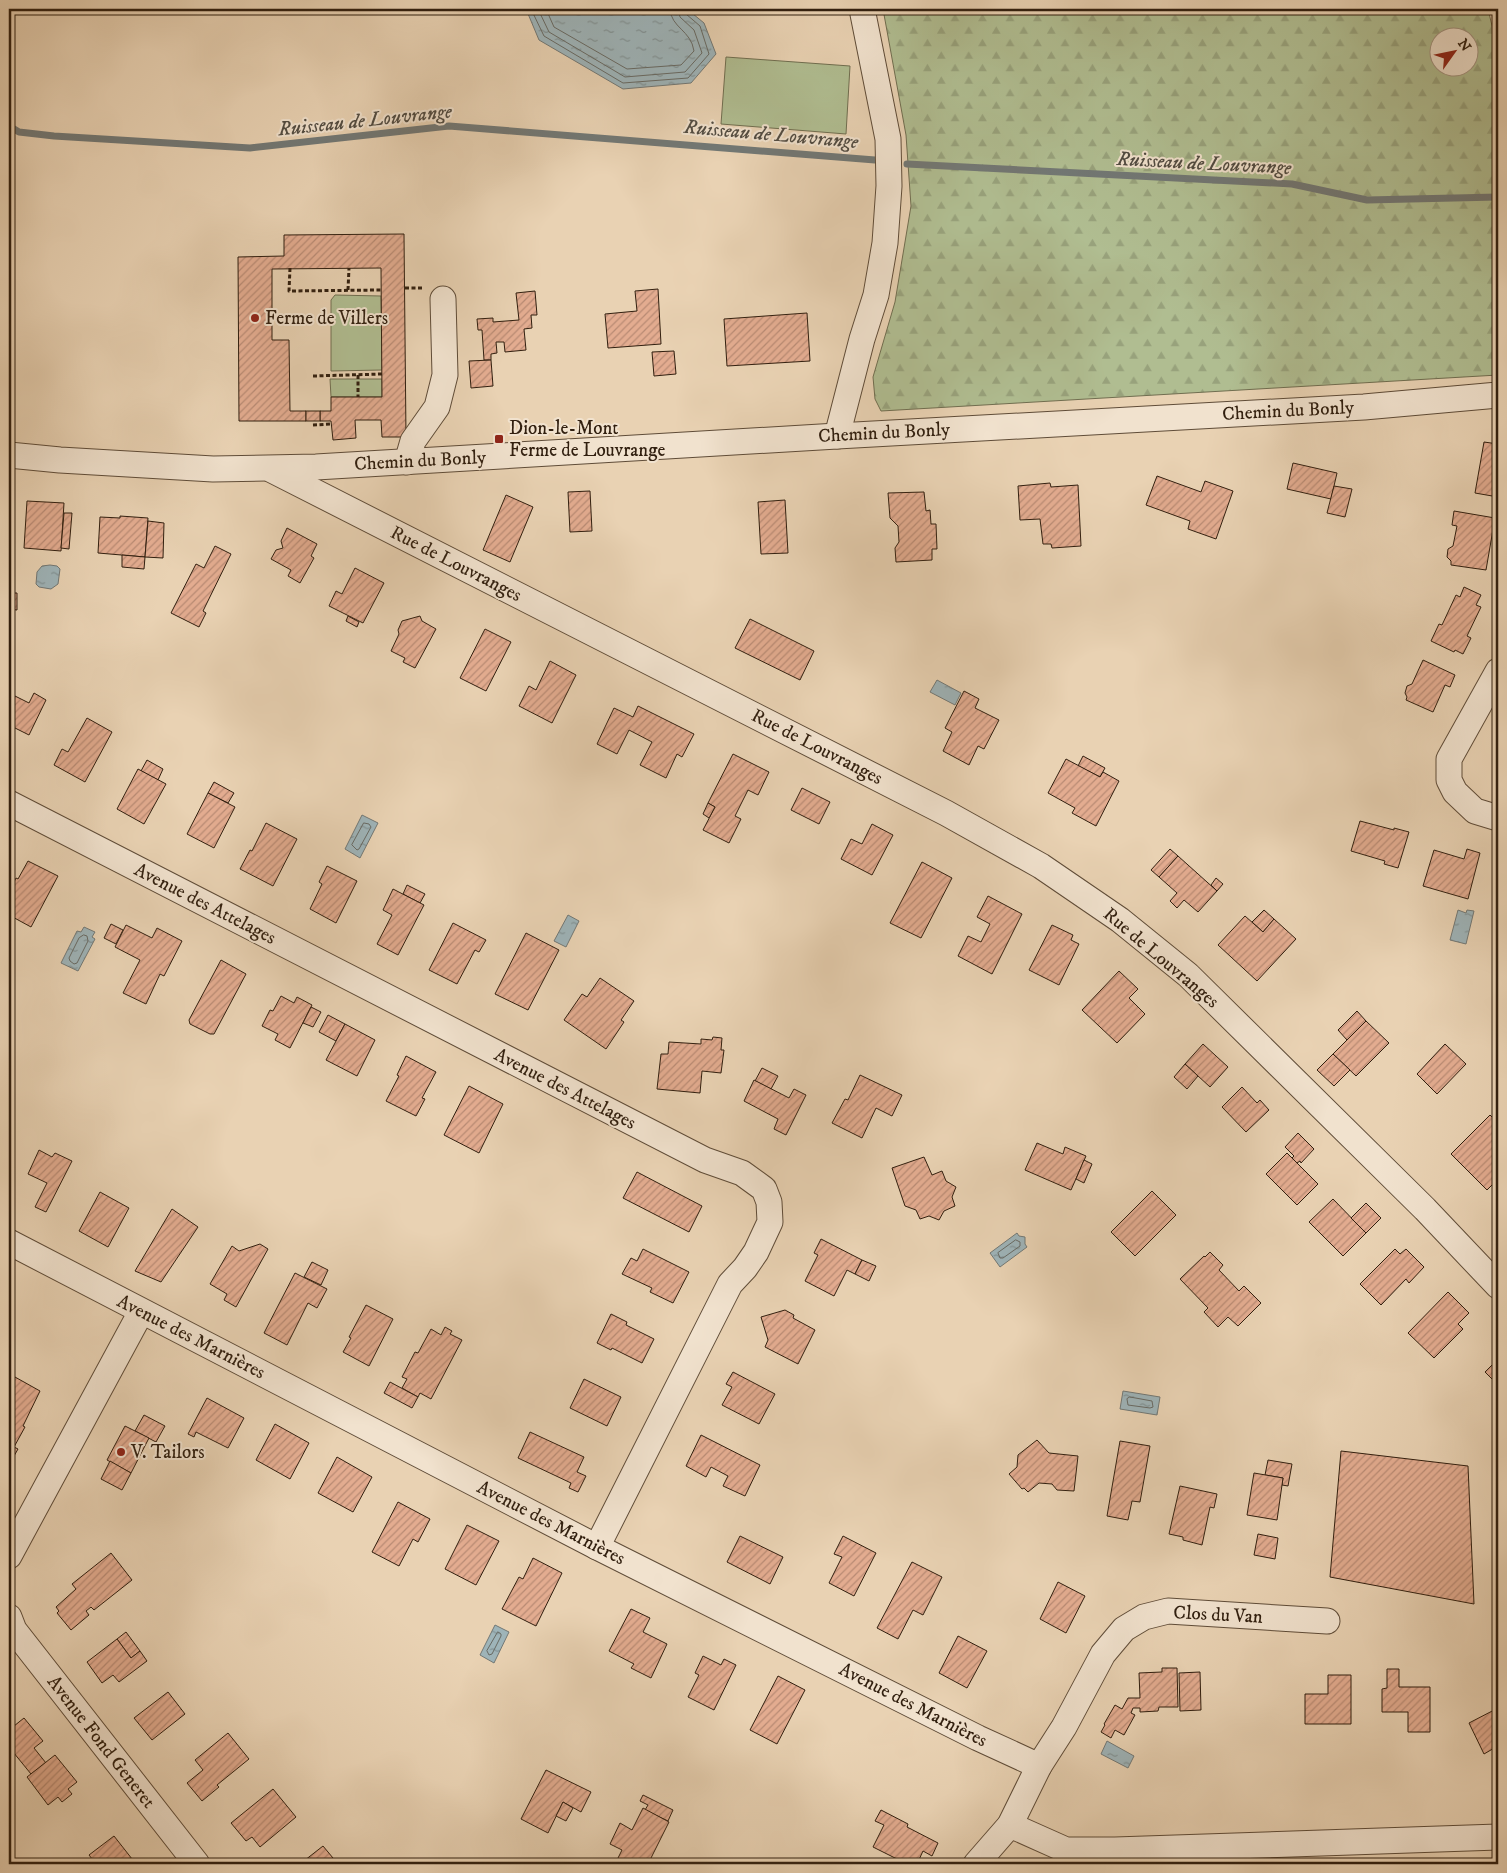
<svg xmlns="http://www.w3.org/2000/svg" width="1507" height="1873" font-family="'IM FELL DW Pica',serif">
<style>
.green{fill:#b0bd91;stroke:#706e50}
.forest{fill:url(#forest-firs);stroke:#706e50;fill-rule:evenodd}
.water{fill:url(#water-ripples);stroke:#727875}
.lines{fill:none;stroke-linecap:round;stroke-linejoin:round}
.shore{stroke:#686a64;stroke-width:1}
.stream{stroke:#727875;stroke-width:7}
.building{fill:url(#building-hatch);stroke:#311f0f}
.minor-casing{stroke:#5f4c38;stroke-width:27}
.path{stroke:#311f0f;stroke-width:3;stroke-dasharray:4 2.5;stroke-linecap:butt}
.minor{stroke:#f1e2ce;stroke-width:25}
.poi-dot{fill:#8f2418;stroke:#f1e2ce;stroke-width:2}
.labels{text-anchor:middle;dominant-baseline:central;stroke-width:4;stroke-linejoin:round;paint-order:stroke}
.poi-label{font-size:19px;fill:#311f0f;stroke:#f1e2ce;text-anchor:start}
.street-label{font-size:19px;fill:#311f0f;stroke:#f1e2ce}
.water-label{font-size:20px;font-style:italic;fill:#524c42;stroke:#f1e2ce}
</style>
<defs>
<pattern id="forest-firs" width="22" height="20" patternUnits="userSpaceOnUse" patternTransform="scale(1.25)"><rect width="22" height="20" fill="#b0bd91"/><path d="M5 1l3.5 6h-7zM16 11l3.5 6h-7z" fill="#98a27c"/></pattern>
<pattern id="water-ripples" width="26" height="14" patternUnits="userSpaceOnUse" patternTransform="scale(1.25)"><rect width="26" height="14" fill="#9eb4b9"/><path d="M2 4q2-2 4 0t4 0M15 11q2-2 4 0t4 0" fill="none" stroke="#819295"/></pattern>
<pattern id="building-hatch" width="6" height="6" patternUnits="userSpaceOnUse" patternTransform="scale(1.25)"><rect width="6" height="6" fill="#e3ac90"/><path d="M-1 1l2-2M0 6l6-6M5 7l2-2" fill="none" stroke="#b98b74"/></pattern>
</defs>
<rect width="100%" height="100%" fill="#e9d2b3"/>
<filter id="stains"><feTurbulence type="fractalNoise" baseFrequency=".004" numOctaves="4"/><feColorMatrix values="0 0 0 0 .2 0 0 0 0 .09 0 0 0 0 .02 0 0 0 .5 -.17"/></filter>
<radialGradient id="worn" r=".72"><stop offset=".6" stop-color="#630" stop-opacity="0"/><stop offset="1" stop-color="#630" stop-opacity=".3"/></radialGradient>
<g class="green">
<polygon points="726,57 850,66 846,134 721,124"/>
<polygon points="335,295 381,296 382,370 331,371 331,300"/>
<polygon points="330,379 382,379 382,397 331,397"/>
</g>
<path class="forest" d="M883 9H1488L1498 51V375L881 411 875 399 873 377 895 302 911 206 906 135ZM1440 38H1470V68H1440Z"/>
<g class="water">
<polygon points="526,9 687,9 704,23 716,54 691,83 623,89 539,40"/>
<polygon points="50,565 57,566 60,569 58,584 51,589 39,587 36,584 37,572 42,566"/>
<polygon points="937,680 961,693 955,705 930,692"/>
<polygon points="362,815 378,823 360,858 345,849"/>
<polygon points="1458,910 1466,913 1467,910 1474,911 1466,944 1450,940"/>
<polygon points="568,915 579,921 566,947 554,941"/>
<polygon points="84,927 95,932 92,937 95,939 78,971 61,963 77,931 81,932"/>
<polygon points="1017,1233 1019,1236 1025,1237 1025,1244 1027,1247 1000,1267 990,1253"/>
<polygon points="1123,1391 1160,1397 1157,1415 1120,1409"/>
<polygon points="495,1625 509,1632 494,1663 480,1655"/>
<polygon points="1107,1741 1134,1756 1128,1768 1101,1754"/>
</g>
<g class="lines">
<g class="shore">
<polyline points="531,9 544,36 623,83 688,78 709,54 700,26 686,14 684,9"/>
<polyline points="538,9 549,32 625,77 685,72 702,53 694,30 680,17 678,9"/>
<path d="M546 9 554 27 627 69 681 65 694 51C691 30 671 28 670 9"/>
<polygon points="364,823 369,824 371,827 359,849 357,850 352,845"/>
<polygon points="84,935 87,936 88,941 77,963 74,964 70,961 69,958 79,938"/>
<polygon points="1016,1240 1020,1242 1020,1246 1003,1258 1000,1258 998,1253"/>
<polygon points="1130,1397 1152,1401 1153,1407 1150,1408 1128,1405 1127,1399"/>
<polygon points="498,1632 501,1634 501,1636 492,1654 489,1655 487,1651"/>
</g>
<g class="stream">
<polyline points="9,126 19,132 54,136 250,148 449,126 875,160"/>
<polyline points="907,164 1292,184 1367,200 1498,197"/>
</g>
</g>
<g class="building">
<polygon points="404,234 406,437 382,437 381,420 355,420 356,438 333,440 331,421 320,421 320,411 331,411 331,397 382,397 381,268 272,269 272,340 289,340 290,411 306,411 306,421 239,421 238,257 284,256 284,235"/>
<polygon points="658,289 661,344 608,348 605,314 637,311 635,291"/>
<polygon points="535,291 537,315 531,315 532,328 524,329 526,350 505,352 504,342 496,342 497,353 491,354 491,360 484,360 482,330 478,330 477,319 493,318 493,322 519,320 516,293"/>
<polygon points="807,313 810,361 727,366 724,319"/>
<polygon points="674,351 676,374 654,376 652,352"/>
<polygon points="491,360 493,386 471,388 469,361"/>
<rect x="306" y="411" width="14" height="10"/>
<polygon points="1484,442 1498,444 1498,497 1475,493"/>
<polygon points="1293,463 1337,473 1331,499 1287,489"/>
<polygon points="1157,476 1201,492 1205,481 1233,491 1216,539 1188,529 1190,521 1146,505"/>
<polygon points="1050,483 1051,487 1078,485 1081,546 1052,548 1051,544 1043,544 1040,519 1020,520 1018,486"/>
<polygon points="1334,486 1352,489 1345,517 1327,513"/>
<polygon points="590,491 592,531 570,532 568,492"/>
<polygon points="924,492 926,511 930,510 931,524 936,524 937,549 932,549 932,560 896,562 895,548 899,542 898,526 890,518 888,493"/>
<polygon points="506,495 533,507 510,562 483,550"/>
<polygon points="785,500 788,553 761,554 758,502"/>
<polygon points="27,501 64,503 61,551 24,548"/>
<polygon points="1454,511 1495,518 1486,570 1451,565 1451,561 1447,557 1448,549 1453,546 1457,526 1452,525"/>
<polygon points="64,513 72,513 69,549 61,548"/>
<polygon points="120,516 148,518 145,557 98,553 100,517 120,518"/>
<polygon points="148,521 164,523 163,558 145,557"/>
<polygon points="287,528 317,544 311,556 314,558 300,583 288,576 291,570 271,559 276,550 283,548 281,541"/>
<polygon points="215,546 231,554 203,611 206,613 199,627 171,613 196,564 204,568"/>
<polygon points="122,555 145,557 144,569 122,567"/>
<polygon points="355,568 384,583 363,623 329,606 336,591 342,594"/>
<polygon points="1464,587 1481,595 1476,605 1481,607 1467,636 1471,638 1463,654 1455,650 1454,652 1431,641 1439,624 1442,625 1456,595 1460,597"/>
<polygon points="9,593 17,593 17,610 9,609"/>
<polygon points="348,616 359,622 357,627 346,621"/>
<polygon points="420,616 422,621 436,629 415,668 403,662 405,658 391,651 399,634 398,630 402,621"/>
<polygon points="750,619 814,651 800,680 735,648"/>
<polygon points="485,629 511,642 486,691 460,678"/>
<polygon points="1423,660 1455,675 1450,687 1445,685 1433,712 1406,700 1407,697 1405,693 1407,686 1412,684"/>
<polygon points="550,661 576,675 552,723 519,706 529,686 536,690"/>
<polygon points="964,691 979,699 975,708 999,720 984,749 978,746 969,765 943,751 952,732 945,728"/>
<polygon points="9,693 29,703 34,693 46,700 29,735 9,725"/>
<polygon points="638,706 694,734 682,757 677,754 666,778 640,765 652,742 629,730 617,754 597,744 614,708 633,717"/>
<polygon points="87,718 112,732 85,782 54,765 62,749 68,752"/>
<polygon points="733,754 769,772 758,795 748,790 735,816 741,819 729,843 703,830 715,807 708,803"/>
<polygon points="1083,756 1105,768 1100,777 1078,766"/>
<polygon points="1066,759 1100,777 1103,772 1119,781 1096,826 1072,813 1075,808 1048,793"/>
<polygon points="147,760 163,769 158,780 141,771"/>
<polygon points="138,769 166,784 144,824 117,809"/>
<polygon points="214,782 234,793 228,803 208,793"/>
<polygon points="802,788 830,802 819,824 791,810"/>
<polygon points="208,793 235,807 214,848 187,834"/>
<polygon points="708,803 715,807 709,818 703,814"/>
<polygon points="1360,821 1394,830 1394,828 1409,832 1398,868 1384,864 1385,861 1351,851"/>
<polygon points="266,823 297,839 273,886 240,869 250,850 252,851"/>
<polygon points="872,824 893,835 872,875 841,859 851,839 862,844"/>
<polygon points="1170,849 1178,856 1159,877 1151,870"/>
<polygon points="1467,849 1480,853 1468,899 1423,886 1434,850 1464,859"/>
<polygon points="1178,856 1217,891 1198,912 1184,900 1177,908 1170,901 1177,893 1159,877"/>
<polygon points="28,861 58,876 31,927 9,915 9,897 12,891 10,890 16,878 18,879"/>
<polygon points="922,862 952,878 921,938 890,923"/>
<polygon points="327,866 357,881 336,923 310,909 322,884 319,882"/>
<polygon points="1216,878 1223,884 1217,891 1211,885"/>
<polygon points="407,885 425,894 420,903 403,894"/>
<polygon points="393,889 424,905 398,955 377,944 392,915 383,910"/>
<polygon points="988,896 1022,914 992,974 958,956 968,936 981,942 990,924 977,917"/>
<polygon points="1264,910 1274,919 1263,932 1252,922"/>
<polygon points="1245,916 1263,932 1274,919 1296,939 1257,981 1218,945"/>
<polygon points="453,923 486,940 479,952 475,950 457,984 429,970"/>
<polygon points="111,924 123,930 116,944 104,938"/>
<polygon points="126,925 152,938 157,928 182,941 164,976 160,974 146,1004 123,993 140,960 115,947"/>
<polygon points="1052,925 1073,935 1071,940 1079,944 1059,985 1029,970"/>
<polygon points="526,933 559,950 528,1010 495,994"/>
<polygon points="221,960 246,974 214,1034 210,1034 190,1024 189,1020"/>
<polygon points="1119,971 1138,989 1129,998 1145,1014 1117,1043 1082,1010"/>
<polygon points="600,978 634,1001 621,1020 624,1022 606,1049 564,1020 582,994 587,997"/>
<polygon points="281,996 294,1003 297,997 312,1005 290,1048 275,1040 278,1034 262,1026 270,1010 273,1011"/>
<polygon points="311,1007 321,1012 313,1027 303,1023"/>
<polygon points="1357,1011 1366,1021 1347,1040 1338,1030"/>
<polygon points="328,1015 345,1024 336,1041 319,1032"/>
<polygon points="1366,1021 1389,1043 1356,1076 1333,1054"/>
<polygon points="345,1024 375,1040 357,1076 326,1060"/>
<polygon points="713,1037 722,1038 721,1050 724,1050 721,1073 702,1071 700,1093 657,1089 661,1054 668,1054 669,1042 701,1044 701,1039 712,1040"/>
<polygon points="1203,1044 1228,1067 1210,1087 1185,1064"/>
<polygon points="1445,1044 1466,1064 1437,1094 1417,1074"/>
<polygon points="1333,1054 1350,1070 1334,1086 1317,1070"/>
<polygon points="406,1056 436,1072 422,1098 425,1099 416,1116 386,1101 399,1076 397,1075"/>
<polygon points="1185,1064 1198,1076 1187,1089 1174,1077"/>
<polygon points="762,1068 778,1076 771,1089 755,1081"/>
<polygon points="860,1075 902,1095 892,1116 876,1108 862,1138 832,1123 845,1099 848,1100"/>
<polygon points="754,1080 789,1098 794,1089 806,1095 786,1135 774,1129 778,1119 744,1101"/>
<polygon points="469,1086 503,1104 479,1153 444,1135"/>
<polygon points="1242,1087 1257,1103 1260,1100 1269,1110 1246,1132 1222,1107"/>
<polygon points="1490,1115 1498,1123 1498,1179 1487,1190 1451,1154"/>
<polygon points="1298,1133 1314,1149 1301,1163 1300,1161 1297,1163 1292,1158 1294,1156 1285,1147"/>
<polygon points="1037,1143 1063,1154 1065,1147 1086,1156 1071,1190 1025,1170"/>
<polygon points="39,1150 52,1157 55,1153 72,1161 46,1212 35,1207 47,1183 28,1174"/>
<polygon points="1287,1153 1318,1184 1297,1205 1266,1174"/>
<polygon points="924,1157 932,1175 942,1171 946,1181 956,1187 952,1197 955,1206 944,1211 939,1220 929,1216 920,1219 916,1210 905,1206 892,1168"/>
<polygon points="1084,1160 1092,1164 1084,1183 1076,1179"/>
<polygon points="637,1172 702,1206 689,1232 623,1198"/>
<polygon points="1152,1191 1176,1215 1135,1256 1111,1232"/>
<polygon points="100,1192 129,1208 108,1247 79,1231"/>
<polygon points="1333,1199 1366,1233 1343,1256 1309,1222"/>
<polygon points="1366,1203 1381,1218 1366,1233 1351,1218"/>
<polygon points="172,1209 198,1227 161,1282 135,1271"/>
<polygon points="821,1239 862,1260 855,1274 847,1270 834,1296 805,1281 818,1255 814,1253"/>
<polygon points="260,1244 268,1249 236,1307 224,1300 227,1294 210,1284 232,1246 239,1251"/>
<polygon points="643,1249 689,1272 673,1303 650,1292 652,1288 622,1274 631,1258 637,1261"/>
<polygon points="1395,1249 1400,1254 1406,1249 1424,1267 1409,1283 1406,1279 1381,1305 1360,1284"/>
<polygon points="1210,1252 1223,1265 1219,1270 1239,1291 1244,1286 1261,1303 1238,1326 1228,1317 1218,1327 1204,1312 1208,1308 1180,1279 1204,1256 1205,1257"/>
<polygon points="862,1260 876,1266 869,1281 855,1274"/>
<polygon points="312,1262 328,1270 321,1285 304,1277"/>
<polygon points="295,1273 327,1289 317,1308 308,1303 287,1345 264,1333"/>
<polygon points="1448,1292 1469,1313 1458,1324 1463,1329 1434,1358 1408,1333"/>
<polygon points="366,1305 393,1319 369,1366 343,1352 351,1338 349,1337"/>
<polygon points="785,1310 794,1315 793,1318 815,1330 798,1364 765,1347 768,1340 761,1317"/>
<polygon points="611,1314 627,1322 626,1325 654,1339 642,1363 612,1348 611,1350 597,1343"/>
<polygon points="445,1327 452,1331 450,1334 462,1340 431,1399 420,1393 418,1397 402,1388 407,1379 402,1377 415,1352 418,1353 431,1329 441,1335"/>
<polygon points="1498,1359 1498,1385 1485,1372"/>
<polygon points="733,1372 775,1394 759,1424 722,1405 732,1387 726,1384"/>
<polygon points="15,1377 40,1391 23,1426 25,1427 14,1447 18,1449 10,1463 9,1462 9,1389"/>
<polygon points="584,1379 621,1397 607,1426 570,1408"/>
<polygon points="390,1382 418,1397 412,1408 384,1393"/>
<polygon points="207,1398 244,1418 228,1448 196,1432 194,1437 188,1434"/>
<polygon points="144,1415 165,1426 156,1442 135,1431"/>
<polygon points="275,1424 309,1443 290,1479 256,1460"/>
<polygon points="125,1426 149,1438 131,1473 107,1460"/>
<polygon points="530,1432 584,1457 577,1472 586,1476 578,1492 569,1488 571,1483 518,1458"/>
<polygon points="701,1435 760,1465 745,1496 723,1486 728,1476 711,1467 706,1477 686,1466"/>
<polygon points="1037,1440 1049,1453 1078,1456 1074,1491 1057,1490 1052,1484 1039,1483 1028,1492 1024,1488 1022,1489 1009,1474 1017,1467 1018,1455"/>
<polygon points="1120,1441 1150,1446 1140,1502 1132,1501 1128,1520 1107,1516"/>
<polygon points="1341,1451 1468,1466 1474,1604 1330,1577"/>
<polygon points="337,1457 372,1477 353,1512 318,1493"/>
<polygon points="1268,1460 1292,1464 1288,1486 1282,1485 1283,1478 1265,1475"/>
<polygon points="110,1461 131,1473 122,1490 101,1479"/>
<polygon points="1254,1473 1283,1478 1277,1520 1247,1515"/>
<polygon points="1180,1486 1217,1494 1214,1508 1210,1507 1202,1545 1183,1540 1183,1537 1169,1534"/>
<polygon points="398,1502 430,1519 418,1542 413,1539 399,1566 372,1552"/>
<polygon points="467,1525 499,1541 476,1585 445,1569"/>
<polygon points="1258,1534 1278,1538 1275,1559 1254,1555"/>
<polygon points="740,1536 783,1557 770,1584 727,1562"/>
<polygon points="843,1536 876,1553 854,1596 829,1583 842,1557 834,1554"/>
<polygon points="111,1553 132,1580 94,1610 91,1607 86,1611 89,1615 71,1630 57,1613 59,1611 56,1607 76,1589 72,1584"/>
<polygon points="533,1558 562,1573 536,1626 502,1609 519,1577 523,1579"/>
<polygon points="912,1562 942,1577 923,1615 913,1610 898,1639 877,1628"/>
<polygon points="1058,1582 1085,1596 1066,1633 1040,1619"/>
<polygon points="631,1609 650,1618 643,1632 667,1644 651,1678 631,1668 634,1664 609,1651"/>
<polygon points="126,1632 140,1651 131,1658 117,1639"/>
<polygon points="958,1636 987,1651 967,1688 939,1673"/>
<polygon points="117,1639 131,1658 140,1651 147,1661 119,1682 113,1675 102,1683 87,1662"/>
<polygon points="703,1656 721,1665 724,1659 736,1665 714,1710 688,1697 699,1675 695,1673"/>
<polygon points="1162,1668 1177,1668 1178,1707 1159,1707 1158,1711 1140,1712 1140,1708 1133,1708 1131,1713 1135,1715 1124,1735 1115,1730 1111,1738 1101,1732 1105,1725 1104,1724 1115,1705 1122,1709 1128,1698 1140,1698 1139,1673 1162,1672"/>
<polygon points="1387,1669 1399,1669 1399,1687 1430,1687 1430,1732 1408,1732 1408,1712 1382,1712 1382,1689 1387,1688"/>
<polygon points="1200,1672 1201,1710 1180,1711 1179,1673"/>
<polygon points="1328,1675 1351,1675 1351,1724 1305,1724 1305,1694 1328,1694"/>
<polygon points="778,1676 805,1690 777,1744 750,1730"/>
<polygon points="168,1692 185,1714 152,1740 134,1718"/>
<polygon points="1498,1708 1498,1751 1496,1747 1484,1754 1469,1723"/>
<polygon points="24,1718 43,1741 34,1748 46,1763 31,1774 9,1747 9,1730"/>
<polygon points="228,1733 249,1759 217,1785 219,1787 202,1801 187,1783 203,1770 195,1760"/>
<polygon points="55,1755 77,1782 68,1789 72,1794 62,1802 58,1797 48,1805 27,1777"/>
<polygon points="546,1770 591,1792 581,1812 563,1802 548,1833 521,1819"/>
<polygon points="273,1789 296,1817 260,1847 252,1837 246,1841 231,1823"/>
<polygon points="643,1795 673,1810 668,1821 645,1810 648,1805 640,1801"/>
<polygon points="563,1802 573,1808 566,1821 556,1816"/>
<polygon points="643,1808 669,1822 648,1864 625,1864 617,1860 622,1850 610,1844 620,1823 632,1830"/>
<polygon points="881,1810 908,1824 907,1827 938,1843 932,1856 923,1851 917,1864 907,1864 873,1847 884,1825 875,1821"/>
<polygon points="114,1836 136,1864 96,1864 89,1855"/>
<polygon points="323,1846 338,1864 300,1864"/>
</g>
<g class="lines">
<g class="minor-casing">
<g id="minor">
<polyline points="837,436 862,339 876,295 885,243 889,186 888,139 862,9"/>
<polyline points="9,455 60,460 213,469 316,467 837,436 1364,407 1498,395"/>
<polyline points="407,462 413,441 437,407 445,375 443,299"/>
<polyline points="272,470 946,813 1041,866 1120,920 1188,975 1425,1209 1498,1286"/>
<polyline points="1498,671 1449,759 1449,780 1455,792 1475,811 1498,818"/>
<polyline points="9,803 705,1160 742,1173 764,1189 769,1202 770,1222 756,1252 745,1268 730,1284 597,1547"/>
<polyline points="9,1242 597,1547 978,1738 1039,1766"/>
<polyline points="9,1556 141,1312"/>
<polyline points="9,1617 14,1630 197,1864"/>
<polyline points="1010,1825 1066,1850 1115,1850 1498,1837"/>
<polyline points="976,1864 1010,1825 1039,1766 1064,1727 1103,1654 1124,1629 1144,1617 1168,1611 1327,1621"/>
</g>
</g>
<g class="path">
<polyline points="290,268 289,291 381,290"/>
<polyline points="405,288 422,288"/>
<polyline points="348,290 349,268"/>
<polyline points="358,375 358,397"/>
<polyline points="313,376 382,374"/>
<polyline points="313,425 331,424"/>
</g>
<use href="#minor" class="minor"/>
</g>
<g class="poi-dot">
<circle cx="255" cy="318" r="5"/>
<rect x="494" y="434" width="10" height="10" rx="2.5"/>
<circle cx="121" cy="1452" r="5"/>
</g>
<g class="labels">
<g class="poi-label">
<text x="265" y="318">Ferme de Villers</text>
<text x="509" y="428">Dion-le-Mont<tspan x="509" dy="22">Ferme de Louvrange</tspan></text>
<text x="131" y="1452">V. Tailors</text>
</g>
<g class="street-label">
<text transform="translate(1288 411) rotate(-3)">Chemin du Bonly</text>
<text transform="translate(884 433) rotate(-3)">Chemin du Bonly</text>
<text transform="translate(420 461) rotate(-3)">Chemin du Bonly</text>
<text transform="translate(456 564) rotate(27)">Rue de Louvranges</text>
<text transform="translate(817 747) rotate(27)">Rue de Louvranges</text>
<text transform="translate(205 904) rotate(27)">Avenue des Attelages</text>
<text transform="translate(1161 958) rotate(40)">Rue de Louvranges</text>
<text transform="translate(565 1089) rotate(27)">Avenue des Attelages</text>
<text transform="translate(191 1337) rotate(27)">Avenue des Marnières</text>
<text transform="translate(551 1523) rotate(27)">Avenue des Marnières</text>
<text transform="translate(1218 1615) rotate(3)">Clos du Van</text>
<text transform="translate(913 1705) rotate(27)">Avenue des Marnières</text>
<text transform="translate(101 1742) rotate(52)">Avenue Fond Generet</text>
</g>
<g class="water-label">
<text transform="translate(365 121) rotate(-6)">Ruisseau de Louvrange</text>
<text transform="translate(771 135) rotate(5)">Ruisseau de Louvrange</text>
<text transform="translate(1204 164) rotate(3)">Ruisseau de Louvrange</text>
</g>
</g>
<rect width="1507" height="1873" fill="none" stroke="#e9d2b3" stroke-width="30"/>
<rect x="10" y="10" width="1487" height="1853" fill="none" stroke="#311f0f" stroke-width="2.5"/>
<rect x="15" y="15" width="1477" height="1843" fill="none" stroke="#311f0f"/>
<g transform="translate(1454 52) rotate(57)"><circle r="24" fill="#f1e2ce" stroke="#a49482"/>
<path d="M0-4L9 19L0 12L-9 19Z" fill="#8f2418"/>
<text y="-8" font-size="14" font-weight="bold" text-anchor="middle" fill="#311f0f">N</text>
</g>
<rect width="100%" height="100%" filter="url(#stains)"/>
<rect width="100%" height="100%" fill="url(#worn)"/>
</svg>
